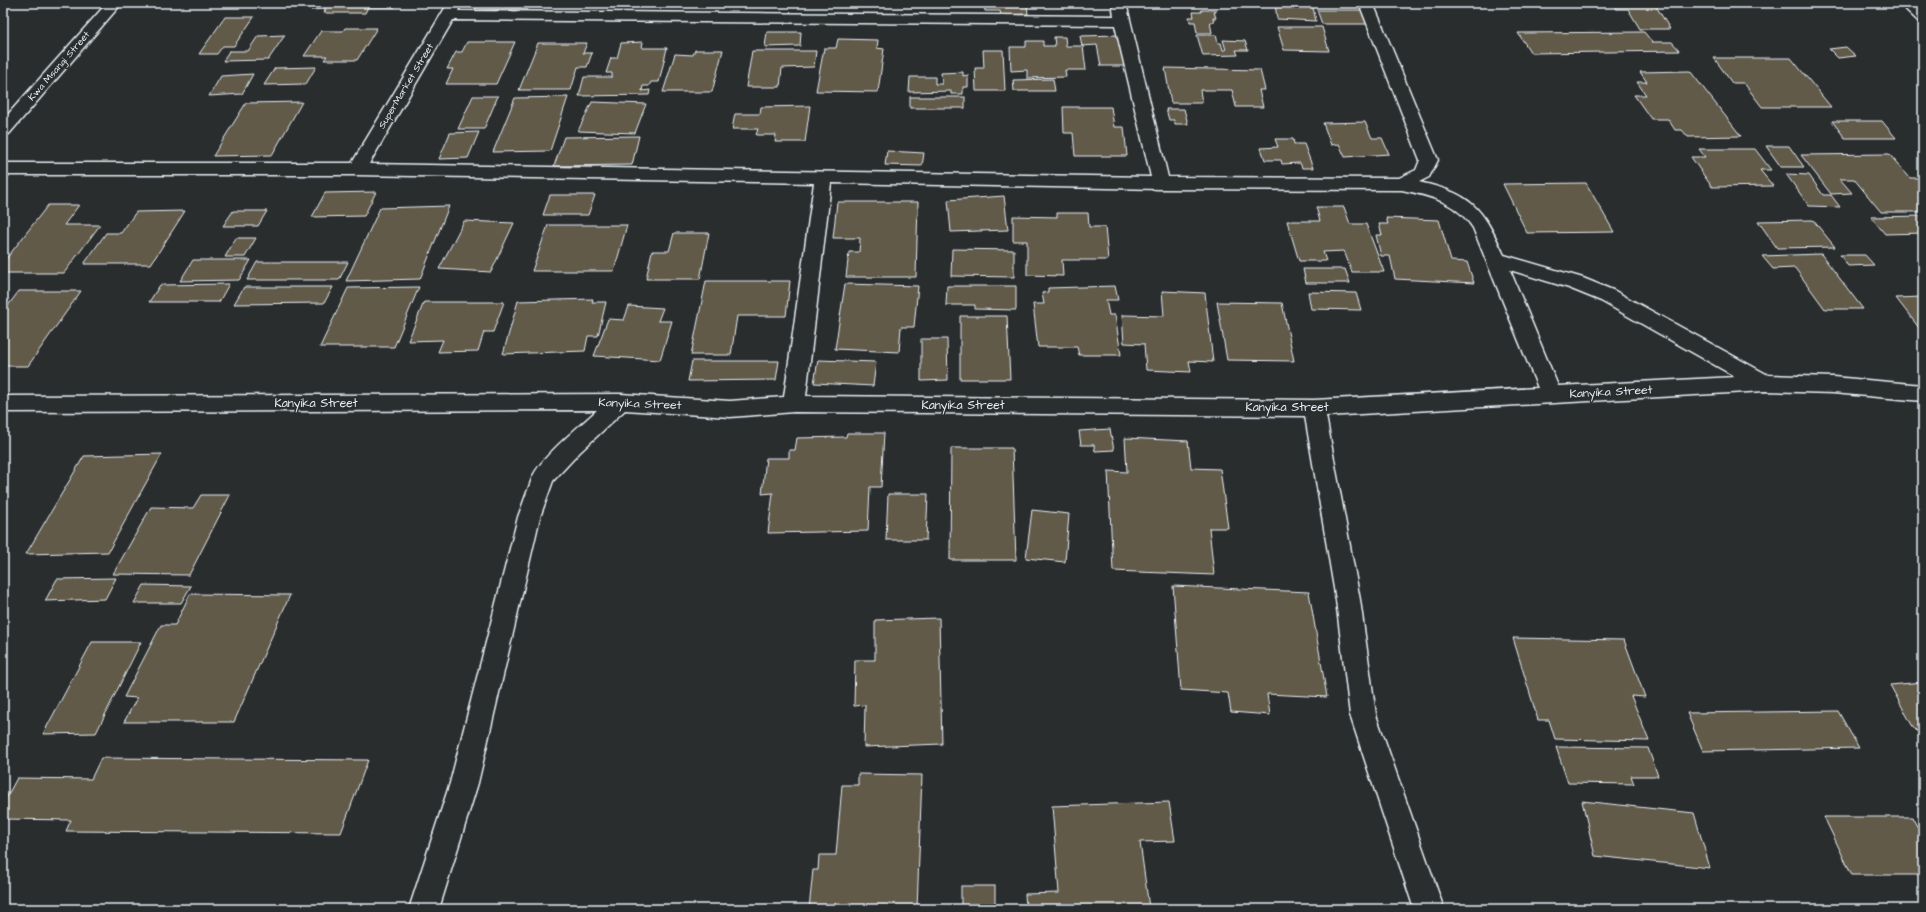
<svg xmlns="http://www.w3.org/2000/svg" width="1926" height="912" font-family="'Architects Daughter',sans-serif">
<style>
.building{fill:#625a4a;stroke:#e8f1f8}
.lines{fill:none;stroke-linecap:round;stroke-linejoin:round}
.minor-casing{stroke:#e8f1f8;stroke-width:3}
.minor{fill:#2a2d2e;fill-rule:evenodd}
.labels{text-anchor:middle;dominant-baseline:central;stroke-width:3;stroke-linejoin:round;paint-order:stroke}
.far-street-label{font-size:10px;fill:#e8f1f8;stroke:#2a2d2e}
.street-label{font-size:12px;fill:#e8f1f8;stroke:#2a2d2e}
</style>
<rect width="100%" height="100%" fill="#2a2d2e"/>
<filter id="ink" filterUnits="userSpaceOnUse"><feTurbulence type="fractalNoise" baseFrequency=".025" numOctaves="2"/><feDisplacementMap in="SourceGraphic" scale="8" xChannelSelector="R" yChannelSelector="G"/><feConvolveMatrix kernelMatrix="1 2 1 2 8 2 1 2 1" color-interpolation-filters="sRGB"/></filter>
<g filter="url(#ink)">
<g class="building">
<polygon points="315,3 397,3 395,7 368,7 365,13 324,13 326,9 311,10"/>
<polygon points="478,3 530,3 528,9 475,10"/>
<polygon points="544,3 588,3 587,5 543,5"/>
<polygon points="984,3 1033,3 1033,5 1027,5 1028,14 1001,15 1000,11 985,11"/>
<polygon points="1275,3 1312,3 1316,21 1277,19"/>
<polygon points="1613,3 1654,3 1670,29 1640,29 1628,9 1616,9"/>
<polygon points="1201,10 1216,10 1216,12 1214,12 1216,18 1213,18 1214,22 1210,22 1212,33 1197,33 1195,22 1190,22 1189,17 1194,17 1193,12 1202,12"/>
<polygon points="1317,10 1362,10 1367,24 1322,24"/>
<polygon points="225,17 254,17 234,46 223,46 217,54 199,54"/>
<polygon points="1277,27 1322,27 1329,51 1284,50"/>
<polygon points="345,28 377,28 357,60 324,60 327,56 304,56 321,31 343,31"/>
<polygon points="767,32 801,32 800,46 765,47"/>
<polygon points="1644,32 1652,42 1672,42 1680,51 1531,53 1518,33"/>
<polygon points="285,35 268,60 223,61 229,51 248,51 258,36"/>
<polygon points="1119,35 1126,66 1101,66 1097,45 1082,46 1080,36"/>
<polygon points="1197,35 1216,35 1218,43 1221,43 1223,50 1226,50 1223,40 1245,41 1248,50 1236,50 1238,55 1203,56"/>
<polygon points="1054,37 1065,37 1066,46 1083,46 1086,70 1065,70 1066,77 1027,78 1027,70 1011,71 1010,47 1026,47 1026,41 1043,41 1043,46 1055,46"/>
<polygon points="838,39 878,40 877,48 884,49 878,92 816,91 824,48 836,48"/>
<polygon points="467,42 515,42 496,84 446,84 453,69 447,69 456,52 462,52"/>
<polygon points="643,42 642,48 667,48 659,82 651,82 649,86 643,86 642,91 650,90 649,95 579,96 584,77 612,77 612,73 606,73 611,58 617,58 621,43"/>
<polygon points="538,43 587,43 583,53 592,53 587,67 578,67 571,90 519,90"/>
<polygon points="1846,47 1856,56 1838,58 1829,49"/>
<polygon points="695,50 723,50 712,92 663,92 675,54 693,55"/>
<polygon points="983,50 1003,50 1005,91 976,91 975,68 984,68"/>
<polygon points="752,51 816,51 814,67 782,68 780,87 746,87"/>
<polygon points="1714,58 1791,58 1831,107 1762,107 1744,83 1732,83"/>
<polygon points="316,67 306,84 264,85 275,68"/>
<polygon points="1165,68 1260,70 1265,90 1259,90 1263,107 1236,107 1232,90 1200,90 1202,103 1171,103"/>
<polygon points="1690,71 1741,136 1688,137 1682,130 1675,130 1668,119 1651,119 1634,95 1646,95 1637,82 1647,82 1640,72"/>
<polygon points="963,72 963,76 968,75 968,87 963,87 963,94 951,94 951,91 909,92 910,77 935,77 935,84 942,84 941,73"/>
<polygon points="253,74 242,94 209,96 221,76"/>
<polygon points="1053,79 1055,91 1014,91 1013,80"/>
<polygon points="473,96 498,96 484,129 458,129"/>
<polygon points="568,97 550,151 493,152 515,98"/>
<rect x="910" y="97" width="55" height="11"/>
<polygon points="302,102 272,155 213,156 246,103"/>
<polygon points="592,102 646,104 635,133 578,131"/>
<polygon points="810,106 805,142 775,142 776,135 756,135 758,129 732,129 735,114 760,114 761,107"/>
<polygon points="1063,107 1111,107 1114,127 1124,127 1127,156 1075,156 1073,133 1064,133"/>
<polygon points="1166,109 1184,109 1188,124 1175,124 1174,120 1169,120"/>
<polygon points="1832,121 1882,121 1896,138 1845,138"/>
<polygon points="1365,122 1372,138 1382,138 1389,154 1345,157 1339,144 1331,145 1323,123"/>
<polygon points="479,132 468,158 439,159 450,133"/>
<polygon points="639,136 632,165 554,166 564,137"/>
<polygon points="1275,139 1293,139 1294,144 1304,144 1313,168 1302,168 1300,163 1282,164 1281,160 1265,160 1261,148 1278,147"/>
<polygon points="1766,146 1789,146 1804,167 1781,167"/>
<polygon points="1699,149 1755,149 1771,170 1760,170 1773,186 1712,187 1691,157 1705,157"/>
<polygon points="887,151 924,153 922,166 885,165"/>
<polygon points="1889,154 1910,178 1918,178 1923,184 1923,212 1881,212 1854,179 1840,179 1852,193 1831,194 1801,155"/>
<polygon points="1786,174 1809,175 1823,195 1831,195 1840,207 1809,206"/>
<polygon points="1586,183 1614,232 1527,233 1503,184"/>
<polygon points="376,192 364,216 312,217 325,193"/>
<polygon points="550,195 595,195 588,215 543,215"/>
<polygon points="1004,196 1008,230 951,232 948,200"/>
<polygon points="837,202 918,202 916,277 846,277 849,252 859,252 860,238 833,238"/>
<polygon points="48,205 79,205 64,225 100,225 64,273 3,273 3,263"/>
<polygon points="449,206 420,279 346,281 380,208"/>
<polygon points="1316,207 1344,207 1350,224 1366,224 1384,272 1352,272 1344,251 1323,252 1326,261 1299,261 1287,221 1320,221"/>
<polygon points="185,211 151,264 84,264 106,233 121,233 136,212"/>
<polygon points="233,211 267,211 258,226 223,226"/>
<polygon points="1057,213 1088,213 1089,227 1105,227 1108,260 1062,260 1063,276 1027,275 1027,241 1013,241 1013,216 1057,217"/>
<polygon points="1923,216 1923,233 1885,234 1871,217"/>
<polygon points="1386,218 1439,220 1451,261 1467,262 1474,283 1395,279 1390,256 1381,256 1376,235 1382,235 1379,224 1388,224"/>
<polygon points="1813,220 1835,247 1777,248 1758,221"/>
<polygon points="464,221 514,223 491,272 439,269"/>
<polygon points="548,225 627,225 614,271 532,271"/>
<polygon points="674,233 709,233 700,279 646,279 652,251 669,251"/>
<polygon points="236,238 256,238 245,257 225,257"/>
<polygon points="952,249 1014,250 1014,277 951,276"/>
<polygon points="1821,254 1863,309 1825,309 1795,268 1773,269 1762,256"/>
<polygon points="1840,255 1865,255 1874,265 1848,266"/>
<polygon points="193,260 251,260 239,280 180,281"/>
<polygon points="257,262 348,262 339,280 247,280"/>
<polygon points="1303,269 1345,269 1350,283 1306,283"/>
<polygon points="706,281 790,281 786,316 737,316 731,355 691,355"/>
<polygon points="229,284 219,302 149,302 160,285"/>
<polygon points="845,284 918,286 914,327 901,327 899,352 835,349"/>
<polygon points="947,286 1016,286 1016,310 975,309 975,305 946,305"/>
<polygon points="1115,286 1118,300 1106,300 1109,315 1115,315 1121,355 1079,355 1077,347 1038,347 1033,304 1044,304 1042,293 1048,292 1048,288"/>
<polygon points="244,287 333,287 324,303 234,304"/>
<polygon points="419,287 394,347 320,347 348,288"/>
<polygon points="19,291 81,291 28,366 3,366 3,312"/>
<polygon points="1162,291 1205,293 1213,362 1189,361 1191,372 1146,370 1144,344 1124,343 1122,315 1164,316"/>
<polygon points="1308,292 1356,293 1361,310 1311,309"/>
<polygon points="1922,297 1923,298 1923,333 1896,298"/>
<polygon points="593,299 592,302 606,302 598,336 588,336 585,351 503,354 518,301"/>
<polygon points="424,302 504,302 493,332 484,332 478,351 438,352 443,340 408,341"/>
<polygon points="1217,302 1282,303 1294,361 1227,360"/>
<polygon points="629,306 663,308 658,321 672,321 660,360 594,356 608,319 624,320"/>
<polygon points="960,316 1007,316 1010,379 960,379"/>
<polygon points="921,339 947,339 948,380 921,381"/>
<polygon points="818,360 876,362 873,386 814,383"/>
<polygon points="692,361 779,361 776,380 688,381"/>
<polygon points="1110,429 1114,450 1095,451 1094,445 1081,445 1079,431"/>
<polygon points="847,433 884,433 881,487 870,487 868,531 768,533 773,493 762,494 766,458 789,458 789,450 795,450 797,438 846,437"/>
<polygon points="1125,438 1188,441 1191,468 1220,469 1228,528 1209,528 1214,575 1113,571 1108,471 1127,472"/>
<polygon points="951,448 1012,448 1016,560 950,560"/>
<polygon points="162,454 108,552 26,554 84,456"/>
<polygon points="888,494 928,494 926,540 886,540"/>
<polygon points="201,495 230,495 189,575 113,574 151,507 193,508"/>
<polygon points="1032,510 1069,514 1065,562 1026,558"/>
<polygon points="116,578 105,599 45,601 57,579"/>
<polygon points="144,585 191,586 181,603 134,603"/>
<polygon points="1173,586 1309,592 1327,697 1267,694 1270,715 1231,712 1228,693 1181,690"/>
<polygon points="190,594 290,595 234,722 124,722 137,698 124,697 161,625 175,625"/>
<polygon points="939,618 942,744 864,747 865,705 854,706 855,660 875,660 875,620"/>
<polygon points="1513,638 1624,640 1645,697 1631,696 1649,741 1555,739 1549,720 1538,720"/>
<polygon points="92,642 141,642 96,733 43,734"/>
<polygon points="1923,682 1923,739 1912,725 1890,685"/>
<polygon points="1838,711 1859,748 1703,751 1687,713"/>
<polygon points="1556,747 1648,748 1658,776 1631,776 1634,784 1568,783"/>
<polygon points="101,758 368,760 341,833 66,831 71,820 3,819 3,804 17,778 91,779"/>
<polygon points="858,774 922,775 917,909 809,909 813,870 818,870 819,855 836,855 842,785 858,785"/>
<polygon points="1582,801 1694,813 1710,868 1595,856"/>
<polygon points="1169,802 1175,841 1140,842 1149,908 1167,907 1167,909 1026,909 1025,894 1059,893 1052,806"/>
<polygon points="1824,817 1912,817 1923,838 1923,875 1852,875"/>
<rect x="961" y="886" width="34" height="23"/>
</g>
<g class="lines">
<g class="minor-casing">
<g id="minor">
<polygon points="107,3 122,3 9,134 3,135 3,120"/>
<path d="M448 3H462L458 11 1114 16 1112 3H1126L1168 177 1399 178 1416 170 1420 160 1359 3H1373L1438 160 1429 177 1419 182C1472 194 1482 207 1504 255L1583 278 1615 291 1768 375 1833 377 1923 385V401L1833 393 1765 391 1326 416 1360 600 1376 715 1444 909H1414L1350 715 1336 600 1305 416 794 412 730 417 625 410 580 452 553 481 540 517 478 783 439 909H409L450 783 518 517 533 476C544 454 578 428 597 410L3 412V396L620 394 730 401 784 397 814 183 357 175H3V163H352ZM453 20 1115 25 1151 177 369 164ZM831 183 1161 189 1402 190C1431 196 1456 202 1473 228L1538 388 1314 400 806 396ZM1510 270 1569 288 1601 301 1736 377 1558 386Z"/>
<polygon points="1899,3 1915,3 1923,10 1923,23 1918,21"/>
</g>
</g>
<use href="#minor" class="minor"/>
</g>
</g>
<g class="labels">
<g class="far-street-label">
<text transform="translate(59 66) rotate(-49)">Kwa Msangi Street</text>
<text transform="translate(406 86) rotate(-59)">SuperMarket Street</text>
</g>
<g class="street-label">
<text transform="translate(1611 392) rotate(-3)">Kanyika Street</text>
<text x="316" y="403">Kanyika Street</text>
<text transform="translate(640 404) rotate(2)">Kanyika Street</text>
<text x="963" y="405">Kanyika Street</text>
<text x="1287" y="407">Kanyika Street</text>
</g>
</g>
<rect width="1926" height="912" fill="none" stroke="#2a2d2e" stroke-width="16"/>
<rect x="8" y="8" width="1910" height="896" fill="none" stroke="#e8f1f8" stroke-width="1.5" filter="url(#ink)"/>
</svg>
